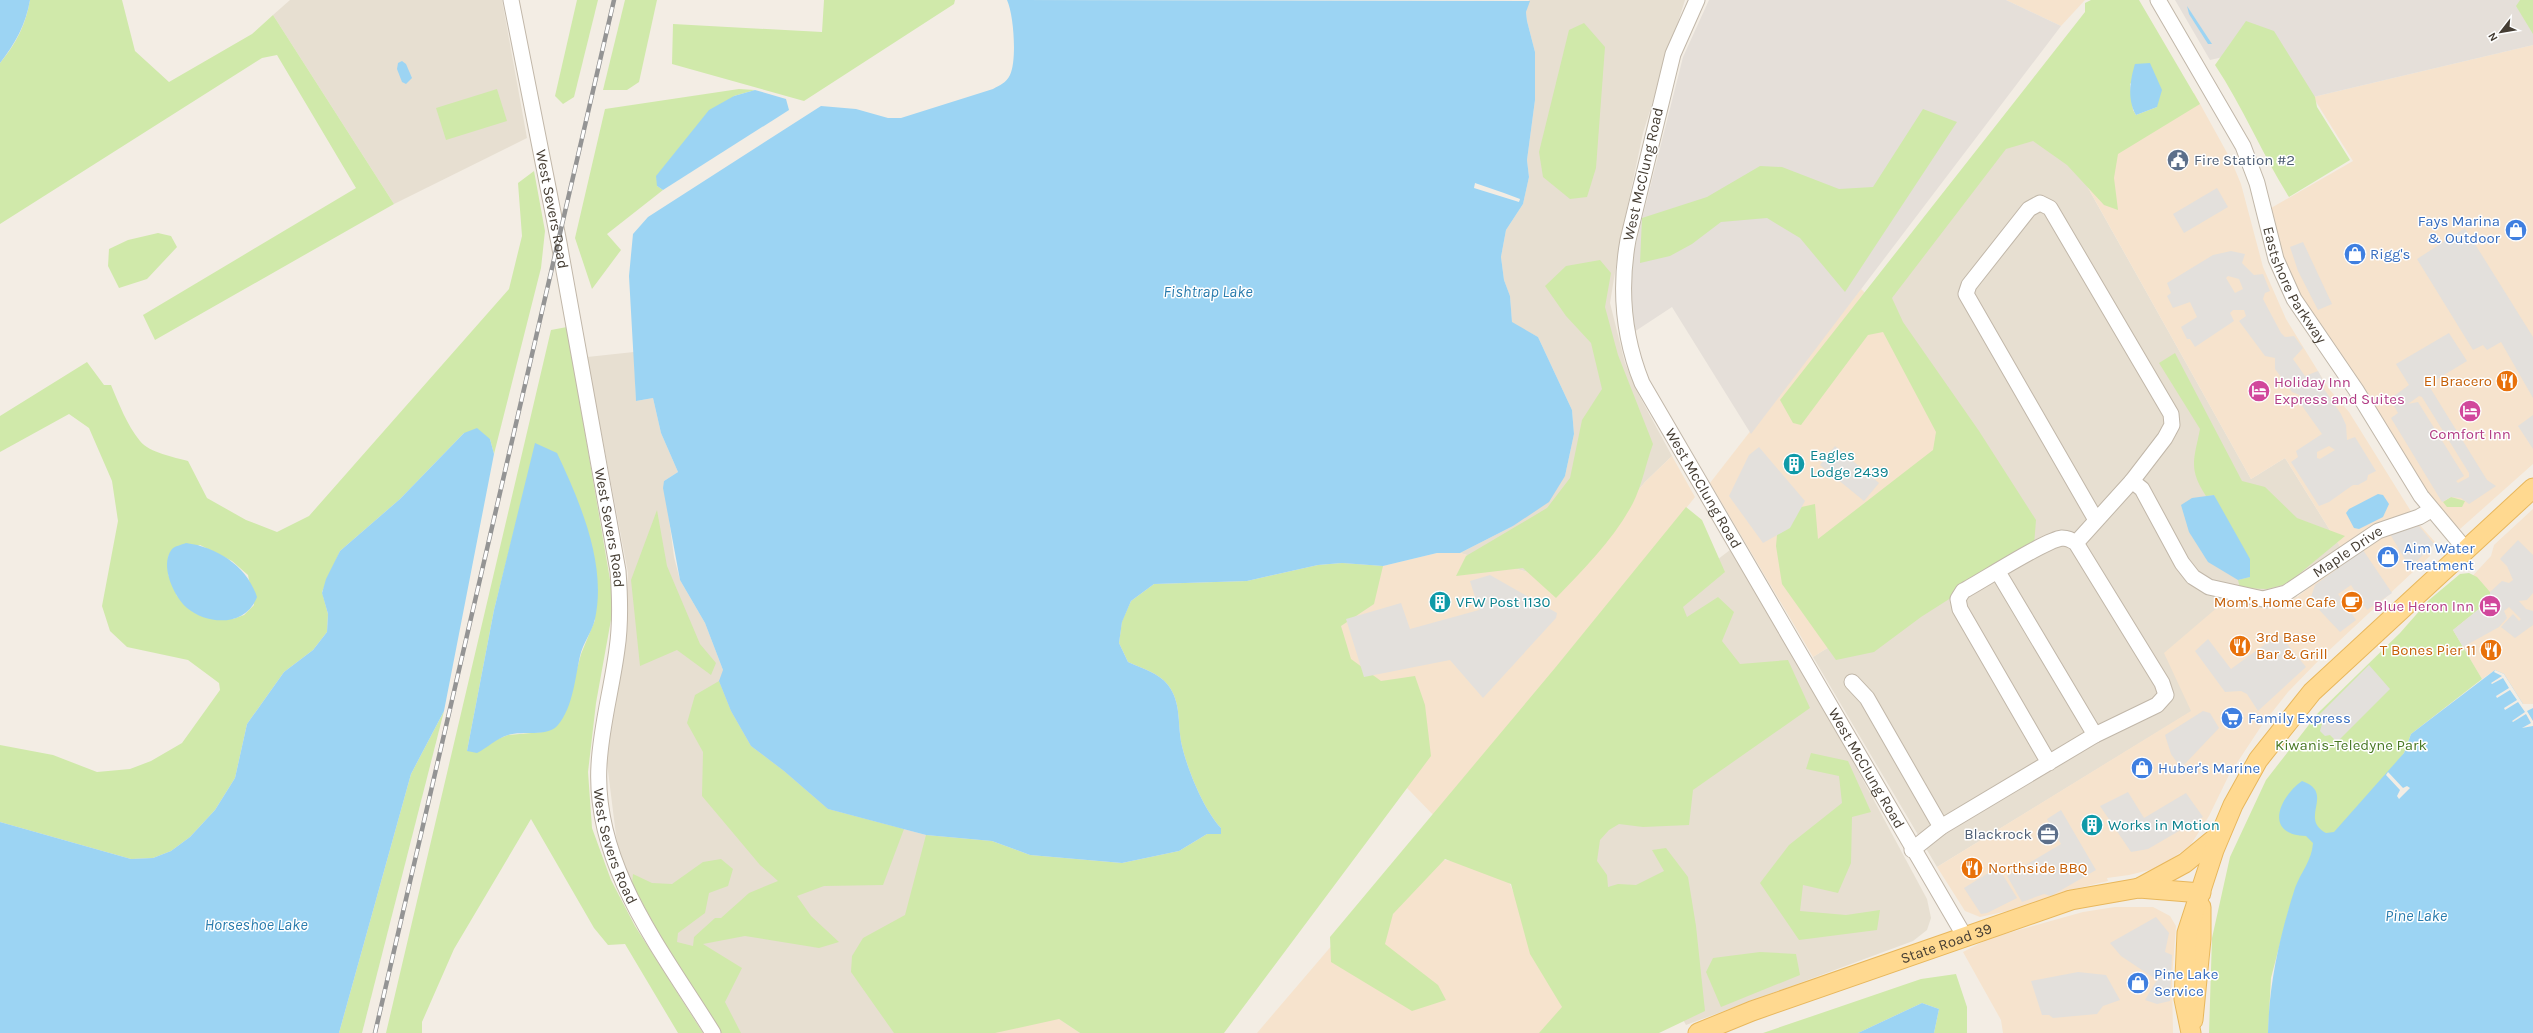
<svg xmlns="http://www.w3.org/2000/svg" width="2533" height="1033" font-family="Karla,sans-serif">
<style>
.residential{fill:#e7dfd1}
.commercial{fill:#f6e3cd}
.industrial{fill:#e5dfd9}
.green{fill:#d0e9aa;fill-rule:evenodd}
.parking{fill:#e3e0dc;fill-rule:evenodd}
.water{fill:#9cd4f3}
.pier{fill:#f3ede4}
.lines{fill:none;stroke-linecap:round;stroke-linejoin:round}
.minor-casing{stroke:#c1b7a9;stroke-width:17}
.major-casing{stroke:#e8b75c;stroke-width:21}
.minor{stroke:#fff;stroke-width:15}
.major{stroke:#ffd990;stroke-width:19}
.rail-casing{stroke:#949494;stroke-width:4.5}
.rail{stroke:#fff;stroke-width:3;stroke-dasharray:9;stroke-linecap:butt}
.labels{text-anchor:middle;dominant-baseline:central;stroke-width:3;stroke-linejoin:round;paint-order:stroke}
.service-label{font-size:15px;fill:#4e5e75;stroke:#fff;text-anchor:start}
.street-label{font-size:15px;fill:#453d33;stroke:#fff}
.shop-label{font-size:15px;fill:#366cbe;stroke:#fff;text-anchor:start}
.food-label{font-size:15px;fill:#c56008;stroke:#fff;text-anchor:end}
.hotel-label{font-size:15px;fill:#b23c85;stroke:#fff;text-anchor:start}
.culture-label{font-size:15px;fill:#0d838f;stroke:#fff;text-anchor:start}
.park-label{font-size:15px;fill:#497925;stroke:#fff}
.water-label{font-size:16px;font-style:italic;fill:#287bad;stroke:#fff}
</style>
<rect width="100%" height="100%" fill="#f3ede4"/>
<g class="residential">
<polygon points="290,0 502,0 527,138 394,204 273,15"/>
<polygon points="1529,0 1685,0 1643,133 1620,242 1610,303 1625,363 1640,397 1672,456 1645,482 1563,582 1460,553 1513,526 1565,476 1574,434 1572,410 1538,337 1512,323 1510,296 1504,280 1501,257 1506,230 1523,204 1529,177 1527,160 1535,100 1535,52 1527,21 1526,12"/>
<polygon points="2029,105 2045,111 2251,479 2285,458 2341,548 2288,584 2297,597 2279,606 2267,609 2226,600 2192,711 1937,867 1813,657 2010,534 1880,307"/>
<polygon points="634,352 636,401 653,398 661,433 678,472 664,481 674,557 680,580 705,623 723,670 829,809 926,835 972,904 976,1033 723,1033 627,874 617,843 607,763 610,729 624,656 628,573 587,357"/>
<polygon points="1730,550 1828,715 1927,899 1931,918 1927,930 1913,941 1686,1025 1584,845 1671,595"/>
</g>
<g class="commercial">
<polygon points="2006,0 2085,0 2061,26"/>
<polygon points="2533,45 2533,464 2460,529 2447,518 2433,500 2384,422 2312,317 2291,278 2280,247 2271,208 2353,161 2313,97"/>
<polygon points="2194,93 2231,160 2241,184 2263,267 2286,319 2329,389 2349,412 2412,513 2341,548 2285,458 2251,479 2077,168"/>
<polygon points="1861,289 1880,307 2010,534 1813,657 1710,483"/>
<polygon points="1672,456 1695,497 1439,821 1320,698 1342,563 1383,566 1437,553 1460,553 1563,582 1645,482"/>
<polygon points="2533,509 2533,708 2527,711 2495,670 2482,679 2453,630 2453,597 2491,556 2494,545"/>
<polygon points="2419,524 2435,542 2428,552 2430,556 2322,657 2288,692 2262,725 2229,775 2209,816 2190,846 2158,868 2129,875 2107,878 2108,881 2062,892 2026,907 1980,917 1965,911 1937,867 2191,711 2164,653 2226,600 2267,609 2279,605 2297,597 2344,560 2393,531"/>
<polygon points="1410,854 1504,870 1573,1033 1257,1033"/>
<polygon points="2115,907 2153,907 2170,916 2176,926 2172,978 2173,1033 2003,1033 2001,1020 1963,952 1990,938 2083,912"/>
<polygon points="1031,1000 1080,1033 976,1033"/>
</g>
<g class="industrial">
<polygon points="1709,0 2006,0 2061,26 1751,434 1672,307 1634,332 1630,306 1631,263 1683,57"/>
<polygon points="2175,0 2533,0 2533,45 2313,97 2280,44 2210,60"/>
</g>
<g class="green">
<path d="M30 0H122L135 51 169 82 252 34 273 15 394 204 155 340 143 315 356 188 277 55 262 58 0 224V63C16 44 26 24 30 0Z"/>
<polygon points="577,0 598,0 574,97 563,104 555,96"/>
<polygon points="625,0 657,0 639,82 627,90 603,90"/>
<polygon points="824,0 955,0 954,4 804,101 672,64 673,24 822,32"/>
<path d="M2091 0H2139L2200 104 2118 154 2114 178 2118 210 2104 205 2067 165 2033 141 2006 149 1892 298 1903 322 1979 431 2036 520 2034 545 1921 617 1874 652 1836 660 1782 584 1776 546 1779 512 1815 504 1818 539 1933 450 1936 432 1883 332 1868 335 1801 425 1793 423 1780 400 2085 12V3ZM2130 83 2157 107 2136 115 2133 110Z"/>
<polygon points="2520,0 2533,0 2533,34 2516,6"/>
<path d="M2246 21 2274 31 2315 97 2317 107 2350 160 2289 197C2262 154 2243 107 2215 65Z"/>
<polygon points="1584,23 1605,47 1596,168 1587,197 1570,199 1543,177 1539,152 1569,30"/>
<polygon points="497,89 507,121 446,140 436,108"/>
<polygon points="739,89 755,90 734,96 673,156 657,176 657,186 663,190 607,234 621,250 592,289 575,238 605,109"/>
<polygon points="1923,109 1957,122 1845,292 1800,238 1767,218 1721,222 1692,244 1670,256 1640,263 1642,218 1707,197 1760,166 1782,167 1839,189 1873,187"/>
<path d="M534 171 545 231 541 268 494 454 490 439 464 433 400 499 340 551 322 592 328 614 327 632 313 650 284 672 247 724 235 778 215 810 190 837 171 851 153 858 131 859 0 822V745L53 755 97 772 130 769 151 761 182 743 220 690 219 683 188 660 127 647 110 631 102 606 118 521 112 481 89 428 69 414 0 452V416L87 362 104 385H111C119 404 127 425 140 441 150 453 174 457 188 461L207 498 246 520 277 532 309 516 509 289 522 236 518 183ZM200 545 232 561 248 575 254 605 244 615 233 619 177 596 168 574V556Z"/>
<polygon points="158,233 171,236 177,247 147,279 119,288 108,266 109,249 128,240"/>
<path d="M1600 260 1611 273 1605 307 1618 355 1653 444C1646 463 1642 485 1633 503 1614 539 1584 569 1556 598L1523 568 1456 576 1466 556 1547 508 1570 478 1582 420 1602 389 1591 343 1566 316 1545 286 1566 266Z"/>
<path d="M567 327 614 603 596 703 588 772 592 828 611 880 635 926 703 1033H678L625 944 608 945 594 928 531 819 454 949 422 1022V1033H386L551 330ZM536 444 595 620 581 654 566 710 543 732 508 735 467 751 494 610Z"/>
<path d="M2175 353 2242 481 2265 487 2297 518 2345 536 2287 584 2267 589 2240 588 2238 580 2250 577 2214 495 2206 496C2188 468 2194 460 2200 429L2159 363Z"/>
<polygon points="2451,497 2465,501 2462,507 2447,507 2443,502"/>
<polygon points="1686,507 1702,520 1725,572 1683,607 1687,617 1718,597 1734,612 1722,641 1740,664 1788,660 1810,708 1693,790 1689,825 1643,827 1619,824 1609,830 1600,840 1597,861 1607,875 1608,887 1618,884 1636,885 1664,871 1652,850 1666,848 1688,877 1696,926 1705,1011 1659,1033 1539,1033 1562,1007 1530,954 1511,884 1445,859 1393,914 1385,944 1438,985 1446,1000 1412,1011 1331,962 1330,937 1555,668"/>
<polygon points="657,510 667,566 700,644 716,663 711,675 677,650 640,666 631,580"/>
<path d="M1342 563 1383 566 1374 604 1341 626 1351 659 1381 681 1415 676 1425 705 1431 756 1224 1033H1080L1059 1019 995 1033H894L851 972 852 956 863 938 905 915 926 835 992 841 1030 855 1122 863 1179 851 1207 834H1215L1221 828C1204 810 1188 771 1182 746 1177 725 1182 703 1168 685 1159 673 1141 668 1128 662L1119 643 1122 621 1131 601 1154 584 1247 581 1318 565Z"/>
<polygon points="2469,573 2477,577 2490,592 2490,600 2453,630 2482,679 2411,734 2404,753 2289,909 2271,978 2268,1033 2209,1033 2212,938 2230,857 2266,780 2318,713 2400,633 2429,600 2460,574"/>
<polygon points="719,681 731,711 751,746 784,771 828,809 904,829 883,885 824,886 797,896 811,916 839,942 819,948 745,936 703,944 742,968 725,1002 741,1033 720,1033 668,950 632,884 633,874 652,883 672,884 703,862 721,859 733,869 728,886 709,893 705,913 678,933 677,942 693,946 694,937 715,918 721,918 749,893 778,881 760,865 702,796 703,752 687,723 695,695"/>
<polygon points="444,711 362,1033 339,1033 411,774"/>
<polygon points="1811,753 1848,761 1871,812 1852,817 1851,863 1838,893 1803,885 1800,911 1846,915 1880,910 1877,930 1799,940 1760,883 1789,845 1842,803 1839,776 1806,769"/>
<polygon points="1760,952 1796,954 1800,975 1721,1007 1706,972 1713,958"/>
<polygon points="1956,974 1967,1007 1967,1033 1934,1033 1939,1009 1922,1003 1858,1033 1763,1033 1921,979"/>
</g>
<g class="parking">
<polygon points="2217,188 2228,207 2184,233 2173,214"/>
<polygon points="2465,228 2533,337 2533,398 2501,342 2487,350 2483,345 2473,350 2417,259"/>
<polygon points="2303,242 2332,304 2318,310 2298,271 2290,247"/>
<path d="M2231 251 2245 254 2242 263 2254 275 2263 274 2270 291 2265 293 2263 299 2281 333 2285 337 2294 336 2303 348 2293 359 2305 376 2318 371 2325 384 2324 389 2341 414 2346 425 2347 440 2355 437 2376 471 2368 475 2367 480 2358 485H2353L2329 502 2319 506 2291 462 2298 457 2296 451 2322 434 2300 403 2304 397 2292 392 2275 369V358L2265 356 2239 321 2246 316 2244 310H2233L2230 313 2234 321 2195 347 2190 339H2187L2181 327 2197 317 2190 302 2173 308 2167 296 2171 293 2167 283 2213 255ZM2228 276 2239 279 2243 289 2235 293 2226 278ZM2329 446 2335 450 2320 459 2317 458V452Z"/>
<path d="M2449 333 2467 361 2429 384V386L2487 480 2496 486 2469 504 2461 498 2451 497 2442 502 2391 418 2398 413 2390 399 2409 385 2396 364ZM2419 396 2422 397 2469 473V477L2458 483 2456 481 2464 476 2418 402 2408 404Z"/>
<polygon points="2533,415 2533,449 2518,426"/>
<polygon points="1835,446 1879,483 1864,501 1820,465"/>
<polygon points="1759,447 1805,501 1790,528 1763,543 1729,496 1749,455"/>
<polygon points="2419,526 2434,544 2410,568 2390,534"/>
<polygon points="2518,540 2533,555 2533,593 2527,600 2519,601 2526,609 2533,611 2533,625 2515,638 2501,627 2513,614 2519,621 2521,619 2509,607 2504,611 2507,618 2499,627 2463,647 2453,630 2490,600 2490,592 2502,581 2509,583 2513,580 2507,566 2500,559"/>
<polygon points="2363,550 2392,593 2367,610 2351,585 2338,594 2356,620 2340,632 2310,600 2315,585"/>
<polygon points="1490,575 1557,613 1556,618 1483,698 1450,660 1364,677 1346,619 1401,603 1410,629 1479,610 1470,581"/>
<polygon points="2279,634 2306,667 2258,711 2247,694 2241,691 2225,692 2195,651 2208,639 2231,669"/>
<polygon points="2369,665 2390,689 2337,742 2330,735 2325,736 2320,731 2322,724 2316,718"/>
<polygon points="2203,711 2210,713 2219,728 2181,768 2171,754 2165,735"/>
<polygon points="2128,792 2144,818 2186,793 2203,817 2148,849 2131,852 2100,806"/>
<polygon points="2061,810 2096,870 2051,896 2044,894 2022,902 2007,876 2061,844 2047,819"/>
<polygon points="1998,867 2017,898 1987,913 1981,914 1964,888"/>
<polygon points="2156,917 2169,933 2165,952 2172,955 2170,1001 2157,1004 2145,1000 2157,980 2121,956 2110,943"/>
<polygon points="2078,972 2106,975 2120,1000 2103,1006 2097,1014 2053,1018 2049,1015 2042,1015 2031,981"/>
</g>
<g class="water">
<path d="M0 0H30C26 24 15 44 0 63Z"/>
<path d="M1007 0 1530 1 1526 12 1527 21 1535 52V100L1527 160 1529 177 1523 204 1506 230 1501 257 1504 280 1510 296 1512 322 1538 337 1572 410 1574 434 1565 476 1549 502 1513 526 1460 553H1437L1383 566 1342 563 1318 565 1247 581 1154 584 1131 601 1122 622 1119 643 1128 662C1141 668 1159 673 1168 685 1182 703 1177 725 1182 746 1188 771 1204 810 1221 828V834H1207L1179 851 1122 863 1030 855 992 841 926 835 828 809 784 771 751 746 731 711 719 681 723 670 705 623 680 580 663 488 664 481 678 472 661 433 653 398 636 401 629 276 633 234 648 217 821 106 856 109 888 118H901L993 89C1000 85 1006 83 1010 75 1017 61 1014 15 1007 0Z"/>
<polygon points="2187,6 2212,44 2208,44 2189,14"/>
<polygon points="402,61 406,64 412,78 406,84 402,82 397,69 398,63"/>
<path d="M2150 63 2162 90 2157 107 2136 115C2127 100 2130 80 2135 64Z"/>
<polygon points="755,90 786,99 789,110 663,190 657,186 656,176 709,110 734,96"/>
<polygon points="477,428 490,439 494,454 444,711 411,774 339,1033 0,1033 0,822 131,859 153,858 171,851 190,837 215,810 235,778 247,724 284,672 313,650 327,632 328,614 322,593 326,579 340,551 400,499 464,433"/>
<path d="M535 443 557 453C580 502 607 564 595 619 592 632 583 643 580 656 575 678 573 707 558 725 547 738 523 730 508 735 497 738 487 748 477 753L467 751 494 610Z"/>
<polygon points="2378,494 2383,495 2389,504 2383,517 2359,529 2354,528 2346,513 2349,509"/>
<polygon points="2214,495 2250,559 2250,577 2238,580 2208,562 2189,532 2181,505 2192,498"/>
<path d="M186 543C217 547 247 566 257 597 246 626 209 626 187 608 174 597 159 565 172 549 175 546 181 545 186 543Z"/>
<path d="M2495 670 2504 674 2523 704H2533V1033H2268C2269 983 2280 935 2295 888 2301 872 2312 860 2313 843L2306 836C2264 835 2278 798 2302 781 2336 793 2298 818 2326 833L2334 832 2404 753 2411 734Z"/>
<polygon points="1922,1003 1939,1009 1934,1033 1858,1033"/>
</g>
<g class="pier">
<polygon points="1475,183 1504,193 1520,199 1519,202 1474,188"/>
<polygon points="2495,670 2504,674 2523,704 2533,704 2533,708 2527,711 2533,721 2533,726 2522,728 2531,723 2526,714 2513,722 2512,721 2525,712 2518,702 2505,710 2504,708 2517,700 2510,690 2497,698 2496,696 2509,688 2503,678 2492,684 2491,683 2502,676 2494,672"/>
<polygon points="2388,772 2403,788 2407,786 2410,788 2399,799 2397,796 2400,790 2386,775"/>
</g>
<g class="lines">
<g class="minor-casing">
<g id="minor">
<path id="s1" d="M511 0 559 243 618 571C620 597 621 622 617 649 612 688 601 726 599 765 593 866 663 952 713 1033"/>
<path id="s2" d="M1697 0 1673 54 1628 240C1619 290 1623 336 1642 383L1965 937"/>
<path id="s3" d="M2158 0 2243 146 2257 183 2276 259 2294 299 2356 390 2421 496 2466 550"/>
<path id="s4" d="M2132 481 2142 489 2182 563 2193 577 2209 587 2263 599 2286 593 2378 531 2419 517 2431 510"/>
<polyline points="2076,543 2132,481 2165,438 2172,425 2171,414 2050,208 2040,203 2029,209 1969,285 1966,294 2096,520"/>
<polyline points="1998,572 2095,735"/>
<polyline points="1852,682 1867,698 1941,827"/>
<path d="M1912 850 1941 827 2095 735 2157 705 2166 695 2162 683 2076 543C2071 540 2068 538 2062 538 2045 540 1982 581 1963 591L1958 599 1960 609 2049 763"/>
</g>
</g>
<g class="major-casing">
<g id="major">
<polyline points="2139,888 2185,863 2219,835"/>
<polyline points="2193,1020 2201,939 2201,907"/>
<path id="s5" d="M1698 1033 1752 1011 2071 900 2139 888 2201 893"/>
<polyline points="2191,1033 2184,999 2187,933 2214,850 2233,805 2258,760 2312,692 2533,488"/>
</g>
</g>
<use href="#minor" class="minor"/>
<use href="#major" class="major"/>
<g class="rail-casing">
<polyline id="rail" points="375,1033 614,0"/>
</g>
<use href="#rail" class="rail"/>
</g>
<defs>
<g id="civic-disc" transform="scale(1.15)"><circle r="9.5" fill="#5c6f8a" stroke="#fff"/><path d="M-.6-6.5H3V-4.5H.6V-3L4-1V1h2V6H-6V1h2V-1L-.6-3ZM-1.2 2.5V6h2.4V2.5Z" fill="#fff"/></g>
<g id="shop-disc" transform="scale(1.15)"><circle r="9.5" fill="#3f7fe0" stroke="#fff"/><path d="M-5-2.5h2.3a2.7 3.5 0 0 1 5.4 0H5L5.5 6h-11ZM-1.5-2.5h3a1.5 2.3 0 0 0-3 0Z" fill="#fff"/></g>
<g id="restaurant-disc" transform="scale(1.15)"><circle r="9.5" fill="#e8710a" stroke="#fff"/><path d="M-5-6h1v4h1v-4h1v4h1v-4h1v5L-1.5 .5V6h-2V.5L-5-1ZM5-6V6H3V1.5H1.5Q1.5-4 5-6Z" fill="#fff"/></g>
<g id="hotel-disc" transform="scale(1.15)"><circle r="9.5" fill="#d1479c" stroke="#fff"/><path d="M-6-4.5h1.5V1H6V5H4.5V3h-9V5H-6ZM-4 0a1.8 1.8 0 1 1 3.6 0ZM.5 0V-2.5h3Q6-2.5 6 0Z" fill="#fff"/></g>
<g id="building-disc" transform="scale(1.15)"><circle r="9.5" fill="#0f9aa8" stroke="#fff"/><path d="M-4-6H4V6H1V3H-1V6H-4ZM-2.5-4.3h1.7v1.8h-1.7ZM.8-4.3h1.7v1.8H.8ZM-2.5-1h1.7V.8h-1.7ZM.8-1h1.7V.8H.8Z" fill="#fff"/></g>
<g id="cafe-disc" transform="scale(1.15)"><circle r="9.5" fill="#e8710a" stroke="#fff"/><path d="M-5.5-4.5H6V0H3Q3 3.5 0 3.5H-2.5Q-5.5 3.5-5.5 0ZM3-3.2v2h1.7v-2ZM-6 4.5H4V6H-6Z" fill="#fff"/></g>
<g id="supermarket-disc" transform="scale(1.15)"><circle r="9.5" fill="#3f7fe0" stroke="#fff"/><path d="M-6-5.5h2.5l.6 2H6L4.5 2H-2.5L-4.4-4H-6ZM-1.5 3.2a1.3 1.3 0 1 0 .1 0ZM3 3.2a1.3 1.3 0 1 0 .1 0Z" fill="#fff"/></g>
<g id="office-disc" transform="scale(1.15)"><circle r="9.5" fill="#5c6f8a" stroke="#fff"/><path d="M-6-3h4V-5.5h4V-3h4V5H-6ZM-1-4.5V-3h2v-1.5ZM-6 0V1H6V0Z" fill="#fff"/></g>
</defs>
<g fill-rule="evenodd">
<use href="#civic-disc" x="2178" y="160"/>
<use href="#shop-disc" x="2516" y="230"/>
<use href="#shop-disc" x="2355" y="254"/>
<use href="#restaurant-disc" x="2507" y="381"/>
<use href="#hotel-disc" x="2259" y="391"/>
<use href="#hotel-disc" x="2470" y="411"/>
<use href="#building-disc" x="1794" y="464"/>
<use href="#shop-disc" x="2388" y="557"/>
<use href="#building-disc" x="1440" y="602"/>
<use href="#cafe-disc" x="2352" y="602"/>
<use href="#hotel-disc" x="2490" y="606"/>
<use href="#restaurant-disc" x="2240" y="646"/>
<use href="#restaurant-disc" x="2491" y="650"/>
<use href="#supermarket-disc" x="2232" y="718"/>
<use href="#shop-disc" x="2142" y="768"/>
<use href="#building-disc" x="2092" y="825"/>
<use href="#office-disc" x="2048" y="834"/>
<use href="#restaurant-disc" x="1972" y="868"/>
<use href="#shop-disc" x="2138" y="983"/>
</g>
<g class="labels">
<g class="service-label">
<text x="2194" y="160">Fire Station #2</text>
<text x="2032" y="834" text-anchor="end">Blackrock</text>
</g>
<g class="street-label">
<text transform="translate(1643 174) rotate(-77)">West McClung Road</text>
<text stroke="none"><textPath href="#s1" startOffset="213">West Severs Road</textPath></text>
<text stroke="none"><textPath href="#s3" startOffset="318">Eastshore Parkway</textPath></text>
<text stroke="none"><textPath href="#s2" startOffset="518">West McClung Road</textPath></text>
<text stroke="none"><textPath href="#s1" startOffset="537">West Severs Road</textPath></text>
<text stroke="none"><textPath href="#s4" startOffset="287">Maple Drive</textPath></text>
<text stroke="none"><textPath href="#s2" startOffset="842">West McClung Road</textPath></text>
<text stroke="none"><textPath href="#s1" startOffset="860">West Severs Road</textPath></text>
<text stroke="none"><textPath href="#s5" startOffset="264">State Road 39</textPath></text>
</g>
<g class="shop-label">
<text x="2500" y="221" text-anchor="end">Fays Marina<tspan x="2500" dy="17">&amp; Outdoor</tspan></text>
<text x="2370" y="254">Rigg's</text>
<text x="2404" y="548">Aim Water<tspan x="2404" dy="17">Treatment</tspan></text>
<text x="2248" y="718">Family Express</text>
<text x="2158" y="768">Huber's Marine</text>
<text x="2154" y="974">Pine Lake<tspan x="2154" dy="17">Service</tspan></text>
</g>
<g class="food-label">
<text x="2492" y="381">El Bracero</text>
<text x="2336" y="602">Mom's Home Cafe</text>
<text x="2256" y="637" text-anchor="start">3rd Base<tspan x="2256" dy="17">Bar &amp; Grill</tspan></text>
<text x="2476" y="650">T Bones Pier 11</text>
<text x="1988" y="868" text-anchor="start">Northside BBQ</text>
</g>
<g class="hotel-label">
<text x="2274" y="382">Holiday Inn<tspan x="2274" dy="17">Express and Suites</tspan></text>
<text x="2470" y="434" text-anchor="middle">Comfort Inn</text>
<text x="2474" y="606" text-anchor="end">Blue Heron Inn</text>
</g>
<g class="culture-label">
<text x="1810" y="455">Eagles<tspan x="1810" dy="17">Lodge 2439</tspan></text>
<text x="1456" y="602">VFW Post 1130</text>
<text x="2108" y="825">Works in Motion</text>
</g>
<g class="park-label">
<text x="2351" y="745">Kiwanis-Teledyne Park</text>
</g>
<g class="water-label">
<text x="1208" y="291">Fishtrap Lake</text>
<text x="2416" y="915">Pine Lake</text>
<text x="256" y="924">Horseshoe Lake</text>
</g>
</g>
<g transform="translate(2501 32) rotate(239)" stroke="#ffffff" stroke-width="3" paint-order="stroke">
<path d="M0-3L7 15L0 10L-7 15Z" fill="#453d33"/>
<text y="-6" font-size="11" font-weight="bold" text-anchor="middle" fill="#453d33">N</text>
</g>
</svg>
